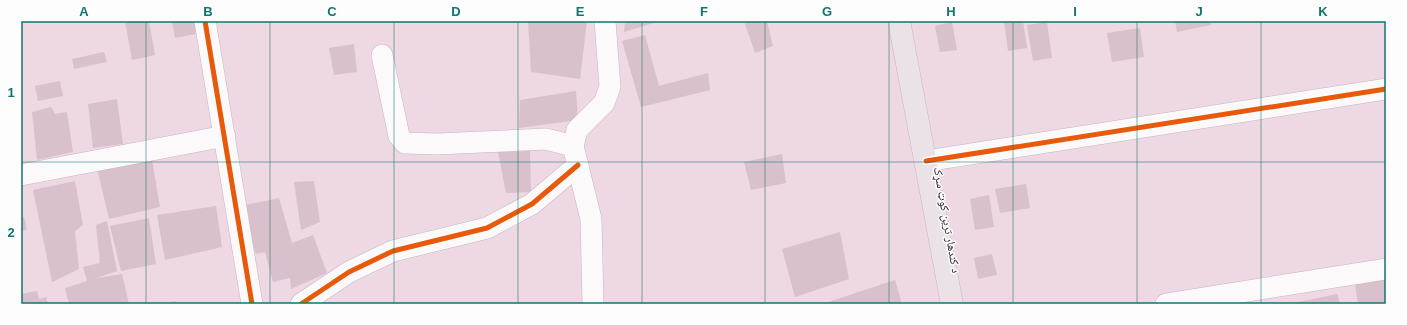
<svg xmlns="http://www.w3.org/2000/svg" width="1407" height="325" font-family="Arial,'Noto Naskh Arabic',sans-serif">
<style>
.building{fill:#d9c0cd}
.lines{fill:none;stroke-linecap:round;stroke-linejoin:round}
.minor-casing{stroke:#c7b6bf;stroke-width:22}
.primary-casing{stroke:#c3b8bd;stroke-width:23}
.minor{stroke:#fcf9fb;stroke-width:21}
.primary{stroke:#eae2e6;stroke-width:22}
.cycleway-casing{stroke:#fdfdfd;stroke-width:8}
.cycleway{stroke:#e8590c;stroke-width:5}
.grid{fill:none;stroke:#0f766e;stroke-width:1;stroke-opacity:0.55}
.labels{text-anchor:middle;dominant-baseline:central;stroke-width:3;stroke-linejoin:round;paint-order:stroke}
.street-label{font-size:12px;fill:#2f2028;stroke:#fdfdfd}
.neatline{fill:none;stroke:#0f766e;stroke-width:1.5}
.grid-label{font-size:13px;text-anchor:middle;font-weight:bold;fill:#0f766e}
</style>
<rect width="100%" height="100%" fill="#edd8e3"/>
<g class="building">
<polygon points="125,21 149,21 155,55 132,60"/>
<polygon points="172,21 194,21 196,34 175,38"/>
<polygon points="528,21 587,21 580,79 531,72"/>
<polygon points="625,21 660,21 624,32"/>
<polygon points="744,21 767,21 773,46 755,53"/>
<polygon points="1004,21 1023,21 1027,48 1008,51"/>
<polygon points="1175,21 1210,21 1211,25 1177,32"/>
<polygon points="952,22 957,50 940,52 935,26"/>
<polygon points="1047,22 1052,58 1033,61 1027,25"/>
<polygon points="1140,28 1144,57 1112,62 1107,33"/>
<polygon points="645,35 659,86 708,73 710,90 641,107 622,41"/>
<polygon points="354,44 357,72 334,75 329,48"/>
<polygon points="104,52 107,62 74,69 72,59"/>
<polygon points="60,81 63,96 38,101 35,86"/>
<polygon points="576,91 578,120 519,128 520,100"/>
<polygon points="117,99 123,144 93,148 88,104"/>
<polygon points="51,107 55,114 67,112 73,152 37,160 32,112"/>
<polygon points="530,151 531,192 506,193 498,152"/>
<polygon points="782,154 786,183 751,190 744,162"/>
<polygon points="152,160 160,207 109,219 97,168"/>
<polygon points="75,181 83,225 75,231 79,269 52,282 33,190"/>
<polygon points="314,181 320,222 301,230 294,182"/>
<polygon points="1026,184 1030,208 1000,213 995,189"/>
<polygon points="989,195 994,227 975,230 970,199"/>
<polygon points="279,198 292,243 313,235 327,273 291,289 290,278 273,282 265,252 256,254 241,206"/>
<polygon points="216,206 222,247 165,260 157,215"/>
<polygon points="24,217 27,230 21,231 21,218"/>
<polygon points="149,218 156,264 121,271 110,226"/>
<polygon points="107,221 117,271 97,278 122,274 129,304 69,304 65,288 87,281 83,267 100,263 96,225"/>
<polygon points="840,232 849,279 795,297 782,249"/>
<polygon points="992,254 997,275 978,279 974,258"/>
<polygon points="1386,279 1386,304 1358,304 1355,284"/>
<polygon points="895,280 902,304 822,304"/>
<polygon points="37,291 39,299 46,297 48,304 21,304 21,294"/>
<polygon points="1337,294 1340,304 1294,304 1294,303"/>
<polygon points="175,301 176,304 166,304"/>
</g>
<g class="lines">
<g class="minor-casing">
<g id="minor">
<polyline points="205,21 252,304"/>
<polyline points="382,55 399,136 405,143 437,144 546,139 573,146"/>
<polyline points="926,161 1386,89"/>
<polyline points="21,175 225,136"/>
<polyline points="301,304 349,272 393,251 487,228 532,204 578,165"/>
<polyline points="593,304 591,219 573,146 577,130 604,103 610,87 605,21"/>
<polyline points="1166,304 1386,269"/>
</g>
</g>
<g class="primary-casing">
<polyline id="primary" points="899,21 952,304"/>
</g>
<use href="#minor" class="minor"/>
<use href="#primary" class="primary"/>
<g class="cycleway-casing">
<g id="cycleway">
<polyline points="205,21 252,304"/>
<polyline points="926,161 1386,89"/>
<polyline points="301,304 349,272 393,251 487,228 532,204 578,165"/>
</g>
</g>
<use href="#cycleway" class="cycleway"/>
</g>
<path class="grid" d="M146 21V304M270 21V304M394 21V304M518 21V304M642 21V304M765 21V304M889 21V304M1013 21V304M1137 21V304M1261 21V304M21 162H1386"/>
<g class="labels">
<g class="street-label">
<text transform="translate(947 220) rotate(80)">د کندهار ترين کوټ سړک</text>
</g>
</g>
<rect width="1407" height="325" fill="none" stroke="#fdfdfd" stroke-width="44"/>
<rect x="22" y="22" width="1363" height="281" class="neatline"/>
<g class="grid-label">
<text x="84" y="16">A</text>
<text x="208" y="16">B</text>
<text x="332" y="16">C</text>
<text x="456" y="16">D</text>
<text x="580" y="16">E</text>
<text x="704" y="16">F</text>
<text x="827" y="16">G</text>
<text x="951" y="16">H</text>
<text x="1075" y="16">I</text>
<text x="1199" y="16">J</text>
<text x="1323" y="16">K</text>
<text x="11" y="97">1</text>
<text x="11" y="237">2</text>
</g>
</svg>
